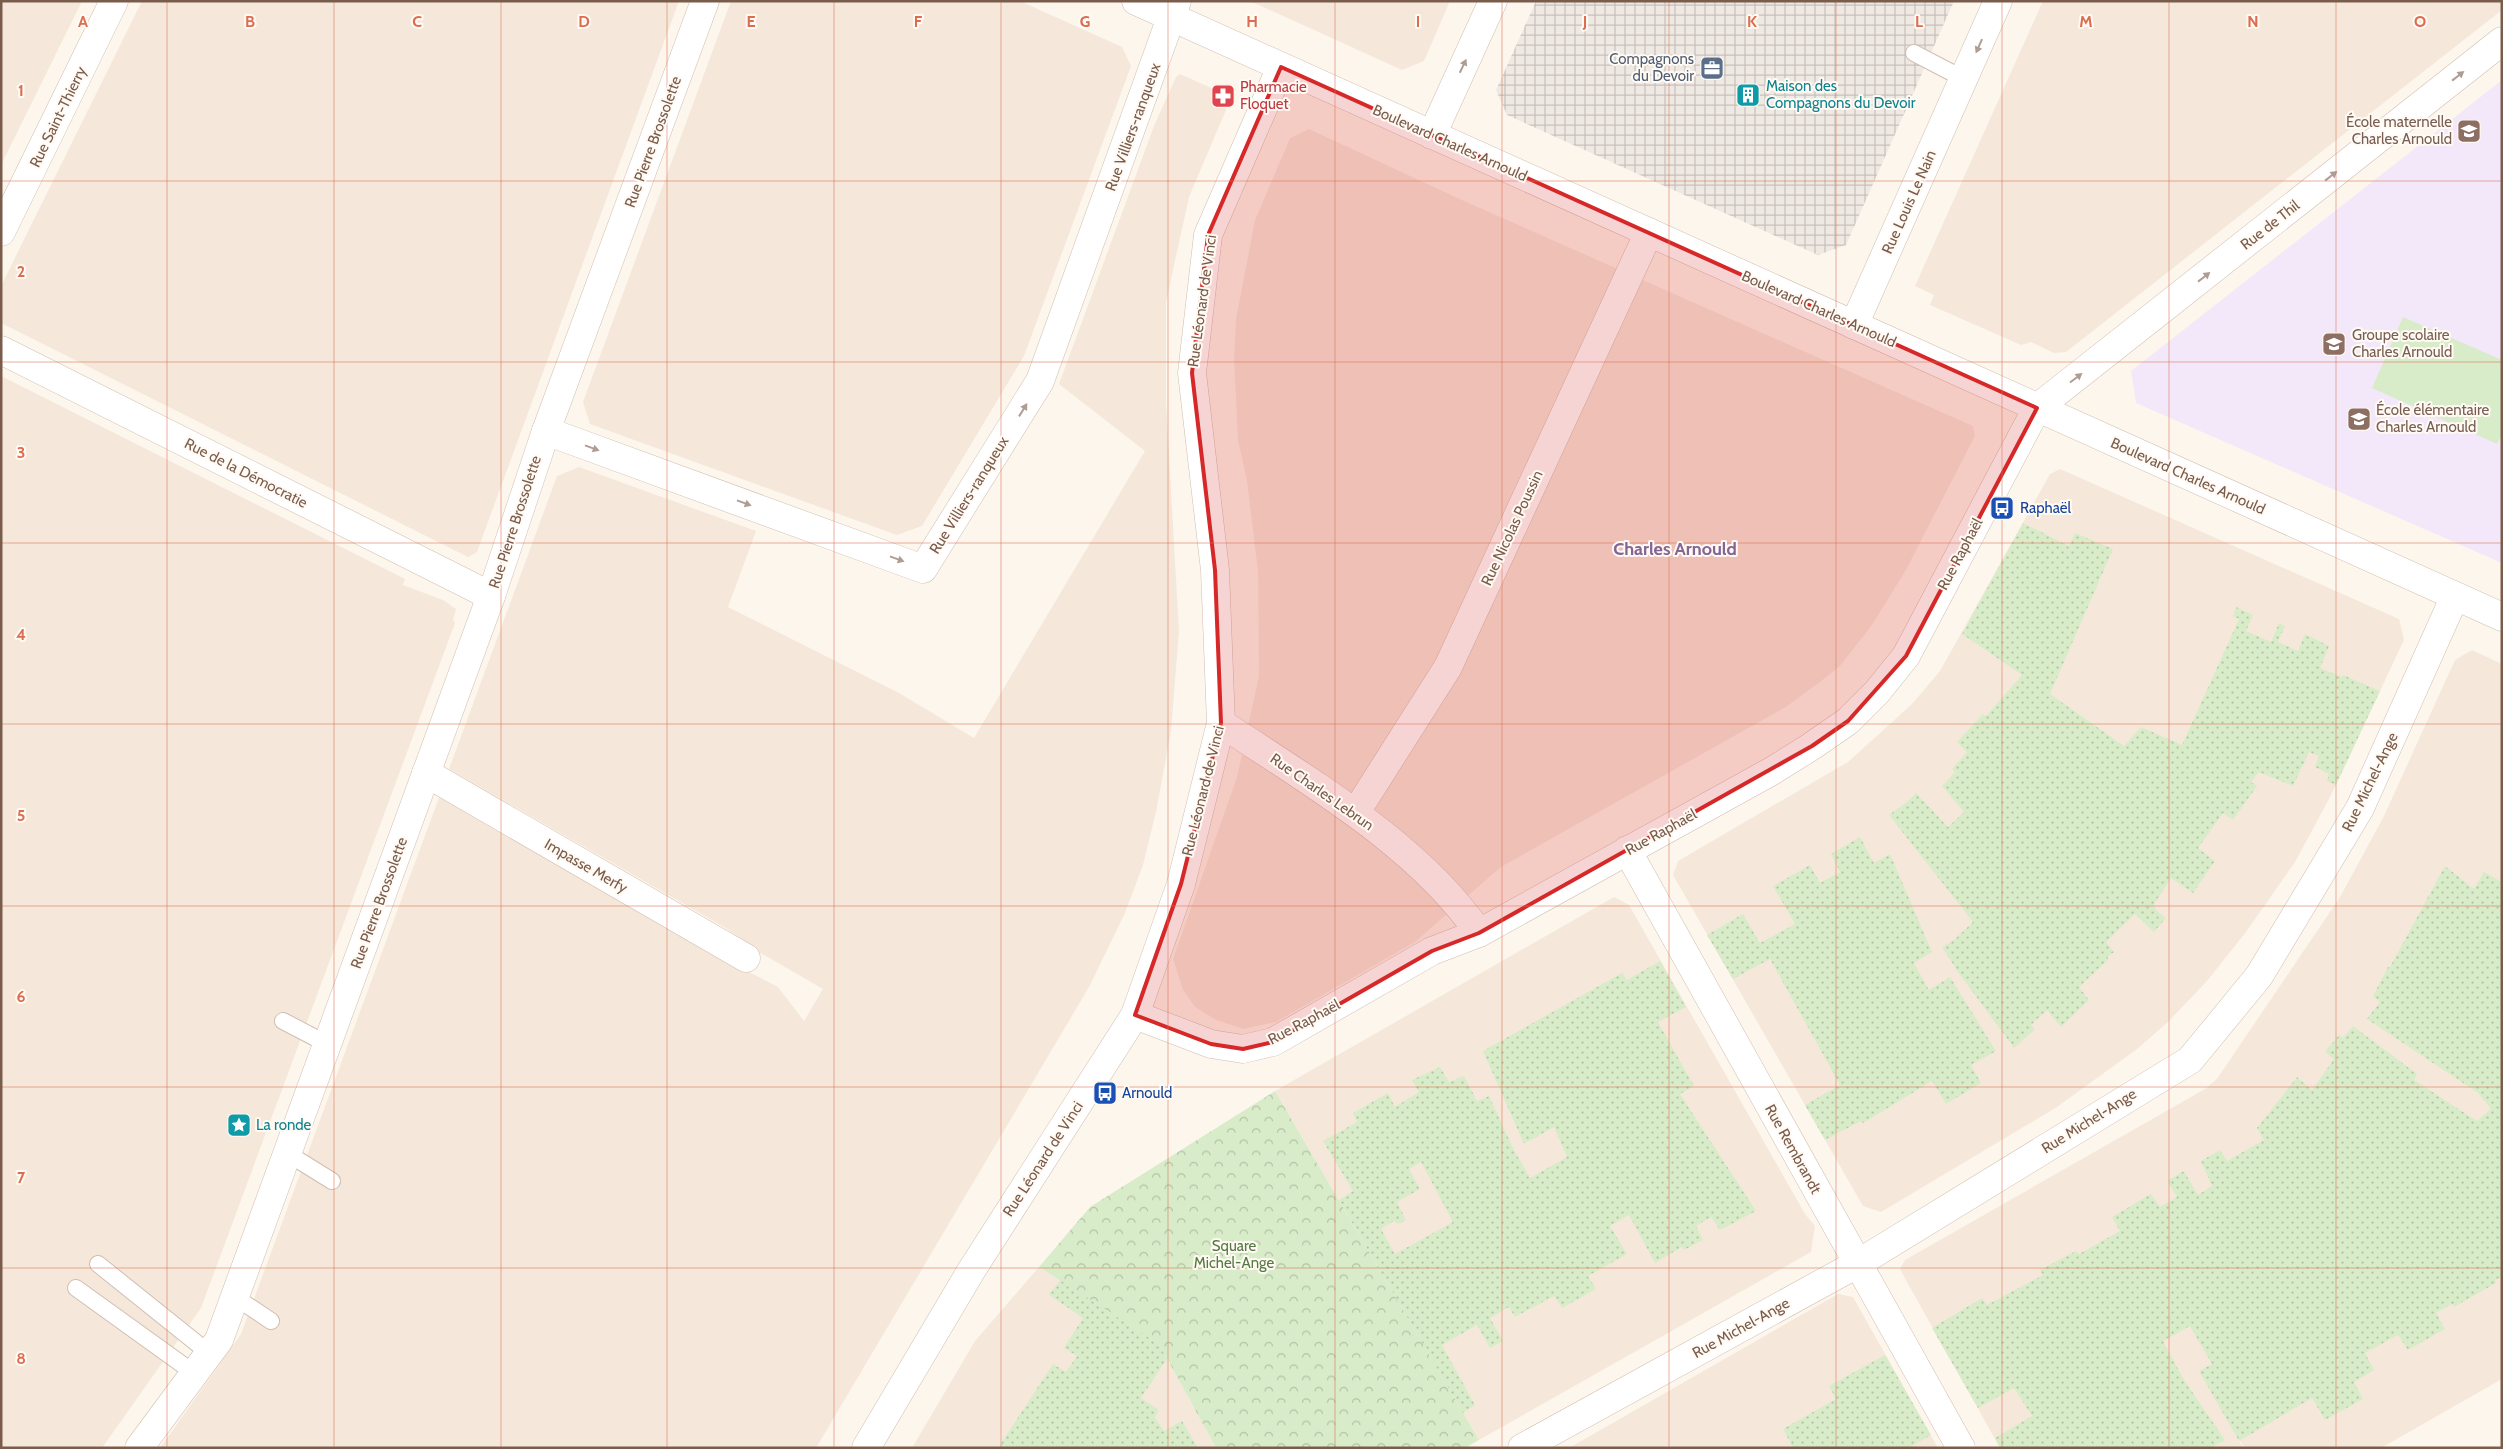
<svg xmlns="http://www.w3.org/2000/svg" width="2503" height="1449" font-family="Cabin,sans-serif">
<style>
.residential{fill:#f5e8da}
.industrial{fill:url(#industrial-grid)}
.education{fill:#f3e8fa}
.grass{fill:#d8ecc9}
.park{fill:url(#park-crowns)}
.garden{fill:url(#garden-dots);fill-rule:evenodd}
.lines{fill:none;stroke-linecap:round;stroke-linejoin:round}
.lane-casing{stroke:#d1beb0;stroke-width:18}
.street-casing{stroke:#d1beb0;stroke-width:29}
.lane{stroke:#fff;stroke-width:16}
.street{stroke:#fff;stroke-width:28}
.oneway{fill:#af9d94}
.marked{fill:#d62828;fill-opacity:0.2;stroke:#d62828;stroke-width:4;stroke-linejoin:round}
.grid{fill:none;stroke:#dc6d51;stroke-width:1;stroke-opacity:0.55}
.labels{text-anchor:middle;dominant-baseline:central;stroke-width:4;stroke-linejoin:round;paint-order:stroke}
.service-label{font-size:15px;fill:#4e5e75;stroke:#fffaf3;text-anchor:end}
.culture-label{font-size:15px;fill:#0d838f;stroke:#fffaf3;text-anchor:start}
.health-label{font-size:15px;fill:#be3a42;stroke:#fffaf3;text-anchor:start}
.street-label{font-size:15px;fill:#7a5c4d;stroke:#fffaf3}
.education-label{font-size:15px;fill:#785e54;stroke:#fffaf3;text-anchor:start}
.transit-label{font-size:15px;fill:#164399;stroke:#fffaf3;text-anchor:start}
.park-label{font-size:15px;fill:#537a41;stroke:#fffaf3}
.quarter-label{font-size:18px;font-weight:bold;fill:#846695;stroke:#fffaf3}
.grid-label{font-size:16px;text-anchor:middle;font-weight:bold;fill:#dc6d51;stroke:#fffaf3;stroke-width:4;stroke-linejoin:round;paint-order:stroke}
</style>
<defs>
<pattern id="industrial-grid" width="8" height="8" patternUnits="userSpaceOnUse" patternTransform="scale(1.25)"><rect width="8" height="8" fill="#efe9e4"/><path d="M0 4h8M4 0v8" fill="none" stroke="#c7c0bb"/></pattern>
<pattern id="park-crowns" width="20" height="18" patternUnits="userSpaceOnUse" patternTransform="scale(1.25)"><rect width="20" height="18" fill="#d8ecc9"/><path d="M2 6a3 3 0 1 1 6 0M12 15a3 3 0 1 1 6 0" fill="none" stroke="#b4c2a5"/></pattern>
<pattern id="garden-dots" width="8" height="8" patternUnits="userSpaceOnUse" patternTransform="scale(1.25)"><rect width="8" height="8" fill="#d8ecc9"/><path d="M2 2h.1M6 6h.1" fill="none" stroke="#b4c2a5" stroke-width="1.8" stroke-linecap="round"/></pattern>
</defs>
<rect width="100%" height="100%" fill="#fdf6ec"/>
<g class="residential">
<polygon points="1,1 82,1 1,165"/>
<polygon points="142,1 679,1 477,552 468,557 1,323 1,286"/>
<polygon points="731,1 1020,1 1122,47 1131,66 1024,356 922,526 897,535 590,424 583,402"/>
<polygon points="1250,1 1450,1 1424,61 1402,70"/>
<polygon points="2043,1 2502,1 2502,10 2066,352 2054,353 2031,342 2021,345 1930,305 1934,295 1915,286"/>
<polygon points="1180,74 1216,90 1226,110 1189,197 1166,302 1166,403 1179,631 1171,731 1156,812 1143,865 1125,913 1089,987 816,1448 160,1448 241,1334 440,795 726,960 778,987 804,1021 823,989 738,940 739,937 724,927 449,769 557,476 579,467 756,531 728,607 899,693 974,738 1145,451 1059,384 1154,126 1176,77"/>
<polygon points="1309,129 1462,200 1973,426 1975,436 1906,570 1872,625 1840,666 1820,682 1786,707 1501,867 1415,942 1276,1022 1243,1029 1216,1020 1195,1007 1183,990 1173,959 1237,777 1259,676 1258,572 1247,481 1238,440 1234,357 1236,319 1255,220 1290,138"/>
<polygon points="1,376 405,579 403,585 443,600 456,609 453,620 455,623 201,1308 102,1448 1,1448"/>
<polygon points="2060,469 2399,619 2404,640 2329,799 2295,862 2246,932 2207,981 2167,1023 2137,1049 2057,1107 1881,1212 1863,1206 1673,875 1678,861 1848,762 1912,704 1940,671 2050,474"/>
<polygon points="2472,650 2502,664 2502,1379 2381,1448 2244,1448 2225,1415 2243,1448 2000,1448 1907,1282 1900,1269 1905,1260 2205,1089 2217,1079 2340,897 2383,818 2455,660"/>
<polygon points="1614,897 1629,905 1805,1214 1815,1226 1811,1252 1479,1440 1275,1091"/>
<polygon points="1039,1267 1159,1344 1216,1448 912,1448 975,1341"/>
<polygon points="1838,1294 1853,1297 1938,1448 1569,1448"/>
</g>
<polygon class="industrial" points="1536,1 1954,1 1846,245 1818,255 1507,115 1496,90"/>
<polygon class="education" points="2502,80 2502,563 2136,403 2131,371"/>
<polygon class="grass" points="2403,317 2502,360 2502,434 2497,444 2372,388"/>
<polygon class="park" points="1275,1091 1479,1440 1465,1448 1216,1448 1159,1344 1039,1267 1090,1207"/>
<g class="garden">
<polygon points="2023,523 2069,546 2075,533 2113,549 2050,694 2124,746 2141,727 2182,745 2239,619 2233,616 2236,607 2253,615 2246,631 2271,642 2279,623 2285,626 2278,642 2298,651 2305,634 2329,646 2320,668 2342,677 2343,675 2380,691 2336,785 2327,781 2329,774 2315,767 2319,756 2309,752 2293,786 2259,772 2251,782 2257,786 2233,820 2223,813 2198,848 2215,861 2193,893 2171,878 2154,904 2156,910 2166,918 2154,932 2135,914 2106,942 2114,952 2107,957 2109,959 2079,987 2089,1000 2061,1027 2047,1010 2031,1025 2035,1029 2014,1048 1958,972 1942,947 1954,940 1973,922 1889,815 1907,802 1916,793 1948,827 1964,812 1942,786 1955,772 1952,769 1967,752 1957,742 1983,714 1986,716 2022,675 1962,634"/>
<polygon points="1860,837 1874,863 1890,854 1932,952 1914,963 1929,990 1950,977 1996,1051 1971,1065 1981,1083 1946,1104 1932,1081 1863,1123 1861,1121 1825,1140 1805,1105 1840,1085 1770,959 1733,979 1707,935 1743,914 1760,943 1795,924 1773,886 1810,865 1820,883 1840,872 1831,854"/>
<polygon points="2445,866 2474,889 2484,872 2502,882 2502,1277 2495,1280 2496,1283 2454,1307 2452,1304 2436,1313 2445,1329 2408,1350 2398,1335 2365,1353 2374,1370 2354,1382 2363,1399 2325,1420 2312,1398 2239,1441 2199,1371 2212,1364 2190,1326 2163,1341 2184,1380 2225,1440 2210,1448 2000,1448 1995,1438 2032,1416 2014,1388 1978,1408 1932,1328 1982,1298 1987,1305 2043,1275 2040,1270 2076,1251 2079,1254 2120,1231 2112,1217 2151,1194 2160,1207 2177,1197 2167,1181 2184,1171 2198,1195 2212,1186 2201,1161 2220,1150 2227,1161 2264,1140 2257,1128 2297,1077 2312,1090 2334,1059 2325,1052 2339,1035 2343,1038 2353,1026 2417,1074 2414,1080 2477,1121 2491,1109 2478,1093 2367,1019 2380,1002 2373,996 2388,967 2390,967"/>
<path d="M1660 961 1686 1007 1658 1022 1694 1086 1680 1094 1756 1211 1720 1230 1711 1217 1696 1226 1703 1240 1684 1250 1682 1247 1655 1263 1629 1215 1610 1226 1627 1254 1588 1276 1596 1289 1562 1308 1554 1296 1515 1317 1509 1307 1490 1318 1503 1341 1490 1348 1477 1325 1442 1345 1475 1405 1463 1413 1339 1200 1353 1191 1323 1141 1357 1122 1353 1113 1388 1093 1395 1107 1419 1092 1412 1080 1440 1067 1449 1082 1464 1076 1477 1101 1489 1096 1514 1150 1530 1178 1567 1157 1554 1127 1524 1144 1483 1051 1622 973 1627 980ZM1421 1162 1453 1222 1395 1254 1381 1229 1394 1221 1398 1224 1406 1220 1397 1202 1420 1189 1409 1169Z"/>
<polygon points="1060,1280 1159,1344 1167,1359 1141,1398 1159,1410 1155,1417 1164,1431 1182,1421 1198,1448 998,1448 1053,1364 1066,1372 1077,1356 1064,1348 1083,1318 1049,1295"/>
<polygon points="1885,1355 1931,1435 1909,1448 1791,1448 1792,1446 1783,1429 1836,1399 1829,1386"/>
</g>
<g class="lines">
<g class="lane-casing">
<g id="lane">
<polyline points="1914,53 1964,79"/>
<polyline points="283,1021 327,1044"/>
<polyline points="287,1153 332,1181"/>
<polyline points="98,1264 209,1353"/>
<polyline points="76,1288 194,1373"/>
<polyline points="235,1297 271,1321"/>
</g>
</g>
<g class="street-casing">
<g id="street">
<polyline points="1136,1 2502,617"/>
<polyline points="1432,135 1493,1"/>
<polyline points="1,232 114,1"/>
<polyline points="1854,325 1998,1"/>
<polyline points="1,350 491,596"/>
<polyline points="546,431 923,569 1040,381 1177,1"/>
<path d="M1221 723C1308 781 1419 845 1479 933"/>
<polyline points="426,773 746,958"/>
<polyline points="1356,812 1448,667 1649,232"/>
<polyline points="1627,850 1961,1448"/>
<polyline points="1135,1015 1211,1044 1243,1049 1273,1042 1432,951 1479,933 1772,771 1812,746 1848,721 1877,692 1906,656 2037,408 2502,41"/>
<polyline points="139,1448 219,1340 491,596 546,431 705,1"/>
<polyline points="866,1448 971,1271 1135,1015 1181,884 1221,723 1215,570 1192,373 1208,235 1281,67"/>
<polyline points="1522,1448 1857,1264 2190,1060 2259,976 2360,808 2455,596"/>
</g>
</g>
<use href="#lane" class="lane"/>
<use href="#street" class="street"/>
</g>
<defs><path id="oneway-solid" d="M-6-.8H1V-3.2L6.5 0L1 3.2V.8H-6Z" transform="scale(1.25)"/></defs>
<g class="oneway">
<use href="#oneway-solid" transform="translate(1979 46) rotate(114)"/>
<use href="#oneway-solid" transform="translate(1463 66) rotate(-65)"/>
<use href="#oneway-solid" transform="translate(2458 76) rotate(-38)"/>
<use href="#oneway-solid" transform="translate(2331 176) rotate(-38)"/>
<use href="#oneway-solid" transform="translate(2204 277) rotate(-38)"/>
<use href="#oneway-solid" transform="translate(2076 378) rotate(-37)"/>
<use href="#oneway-solid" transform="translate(1023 410) rotate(-58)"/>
<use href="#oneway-solid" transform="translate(592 448) rotate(20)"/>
<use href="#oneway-solid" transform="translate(744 503) rotate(20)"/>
<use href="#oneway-solid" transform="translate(897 559) rotate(20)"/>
</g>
<path class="marked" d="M1281 67 2037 408 1906 656 1848 721 1812 746 1479 933 1432 951 1273 1042 1243 1049 1211 1044 1135 1015 1181 884 1221 723 1215 570 1192 373 1208 235Z"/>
<path class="grid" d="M167 1V1448M334 1V1448M501 1V1448M667 1V1448M834 1V1448M1001 1V1448M1168 1V1448M1335 1V1448M1502 1V1448M1669 1V1448M1836 1V1448M2002 1V1448M2169 1V1448M2336 1V1448M1 181H2502M1 362H2502M1 543H2502M1 724H2502M1 906H2502M1 1087H2502M1 1268H2502"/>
<defs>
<g id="office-square" transform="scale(1.25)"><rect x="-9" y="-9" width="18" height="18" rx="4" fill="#5c6f8a" stroke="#fffaf3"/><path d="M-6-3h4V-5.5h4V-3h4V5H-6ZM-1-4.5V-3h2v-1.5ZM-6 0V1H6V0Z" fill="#fff"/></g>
<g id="building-square" transform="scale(1.25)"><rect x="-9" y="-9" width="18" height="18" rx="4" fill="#0f9aa8" stroke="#fffaf3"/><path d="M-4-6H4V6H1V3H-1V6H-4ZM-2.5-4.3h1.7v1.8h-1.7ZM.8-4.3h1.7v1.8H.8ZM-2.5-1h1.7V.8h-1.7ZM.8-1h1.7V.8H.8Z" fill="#fff"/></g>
<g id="pharmacy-square" transform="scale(1.25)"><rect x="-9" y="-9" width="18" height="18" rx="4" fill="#e0444e" stroke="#fffaf3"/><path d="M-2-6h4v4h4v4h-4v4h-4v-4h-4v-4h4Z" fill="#fff"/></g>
<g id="school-square" transform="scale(1.25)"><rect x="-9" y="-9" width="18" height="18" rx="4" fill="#8d6e63" stroke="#fffaf3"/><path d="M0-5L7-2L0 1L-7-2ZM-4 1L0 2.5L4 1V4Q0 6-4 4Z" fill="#fff"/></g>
<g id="bus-square" transform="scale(1.25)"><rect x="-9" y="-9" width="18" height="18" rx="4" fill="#1a4fb4" stroke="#fffaf3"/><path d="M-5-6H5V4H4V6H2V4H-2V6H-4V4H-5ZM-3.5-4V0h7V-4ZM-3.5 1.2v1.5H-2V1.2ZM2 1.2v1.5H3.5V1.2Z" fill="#fff"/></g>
<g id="sight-square" transform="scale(1.25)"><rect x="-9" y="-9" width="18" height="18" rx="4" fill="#0f9aa8" stroke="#fffaf3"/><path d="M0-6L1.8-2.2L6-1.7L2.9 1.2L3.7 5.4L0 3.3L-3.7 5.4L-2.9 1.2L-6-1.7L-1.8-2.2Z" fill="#fff"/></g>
</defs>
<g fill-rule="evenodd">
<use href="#office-square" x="1712" y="68"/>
<use href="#building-square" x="1748" y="95"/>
<use href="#pharmacy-square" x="1223" y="96"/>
<use href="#school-square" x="2469" y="131"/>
<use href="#school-square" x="2334" y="344"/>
<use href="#school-square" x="2359" y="419"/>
<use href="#bus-square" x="2002" y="508"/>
<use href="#bus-square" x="1105" y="1093"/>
<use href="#sight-square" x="239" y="1125"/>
</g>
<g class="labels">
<g class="service-label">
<text x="1694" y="59">Compagnons<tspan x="1694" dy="17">du Devoir</tspan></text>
</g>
<g class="culture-label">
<text x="1766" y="86">Maison des<tspan x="1766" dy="17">Compagnons du Devoir</tspan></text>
<text x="256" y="1125">La ronde</text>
</g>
<g class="health-label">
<text x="1240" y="87">Pharmacie<tspan x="1240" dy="17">Floquet</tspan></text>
</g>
<g class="street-label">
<text transform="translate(58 117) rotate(-64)">Rue Saint-Thierry</text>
<text transform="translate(1133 127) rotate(-70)">Rue Villiers-ranqueux</text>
<text transform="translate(653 142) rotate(-70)">Rue Pierre Brossolette</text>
<text transform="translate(1450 143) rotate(24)">Boulevard Charles Arnould</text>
<text transform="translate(1909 202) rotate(-66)">Rue Louis Le Nain</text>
<text transform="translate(2270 225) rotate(-38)">Rue de Thil</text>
<text transform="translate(1202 301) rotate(-82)">Rue Léonard de Vinci</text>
<text transform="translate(1819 309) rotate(24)">Boulevard Charles Arnould</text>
<text transform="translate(246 473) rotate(27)">Rue de la Démocratie</text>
<text transform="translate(2188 476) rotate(24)">Boulevard Charles Arnould</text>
<text transform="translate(969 495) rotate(-58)">Rue Villiers-ranqueux</text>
<text transform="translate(515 522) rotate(-72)">Rue Pierre Brossolette</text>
<text transform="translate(1512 528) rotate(-65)">Rue Nicolas Poussin</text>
<text transform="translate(1960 554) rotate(-62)">Rue Raphaël</text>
<text transform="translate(2370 782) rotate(-64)">Rue Michel-Ange</text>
<text transform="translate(1203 791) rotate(-76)">Rue Léonard de Vinci</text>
<text transform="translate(1322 792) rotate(35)">Rue Charles Lebrun</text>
<text transform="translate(1661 832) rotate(-29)">Rue Raphaël</text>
<text transform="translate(586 866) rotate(30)">Impasse Merfy</text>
<text transform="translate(379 903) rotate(-70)">Rue Pierre Brossolette</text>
<text transform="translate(1304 1022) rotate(-28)">Rue Raphaël</text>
<text transform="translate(2089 1121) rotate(-32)">Rue Michel-Ange</text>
<text transform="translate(1793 1149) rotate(61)">Rue Rembrandt</text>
<text transform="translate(1043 1159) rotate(-57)">Rue Léonard de Vinci</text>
<text transform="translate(1741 1328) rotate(-29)">Rue Michel-Ange</text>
</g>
<g class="education-label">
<text x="2452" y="122" text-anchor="end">École maternelle<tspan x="2452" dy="17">Charles Arnould</tspan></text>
<text x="2352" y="335">Groupe scolaire<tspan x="2352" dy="17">Charles Arnould</tspan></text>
<text x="2376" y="410">École élémentaire<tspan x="2376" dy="17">Charles Arnould</tspan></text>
</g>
<g class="transit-label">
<text x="2020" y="508">Raphaël</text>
<text x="1122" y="1093">Arnould</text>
</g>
<g class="park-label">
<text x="1234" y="1246">Square<tspan x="1234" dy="17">Michel-Ange</tspan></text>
</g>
<g class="quarter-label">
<text x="1675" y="549">Charles Arnould</text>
</g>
</g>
<g class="grid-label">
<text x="83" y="27">A</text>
<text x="250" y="27">B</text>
<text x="417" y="27">C</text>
<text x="584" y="27">D</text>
<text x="751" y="27">E</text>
<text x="918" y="27">F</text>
<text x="1085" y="27">G</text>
<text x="1252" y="27">H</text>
<text x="1418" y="27">I</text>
<text x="1585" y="27">J</text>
<text x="1752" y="27">K</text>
<text x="1919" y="27">L</text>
<text x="2086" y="27">M</text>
<text x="2253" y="27">N</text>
<text x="2420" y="27">O</text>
<text x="21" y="96">1</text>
<text x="21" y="277">2</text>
<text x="21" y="458">3</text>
<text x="21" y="640">4</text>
<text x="21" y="821">5</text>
<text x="21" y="1002">6</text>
<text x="21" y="1183">7</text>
<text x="21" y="1364">8</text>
</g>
<rect width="2503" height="1449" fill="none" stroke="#7a5c4d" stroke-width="5"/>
</svg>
